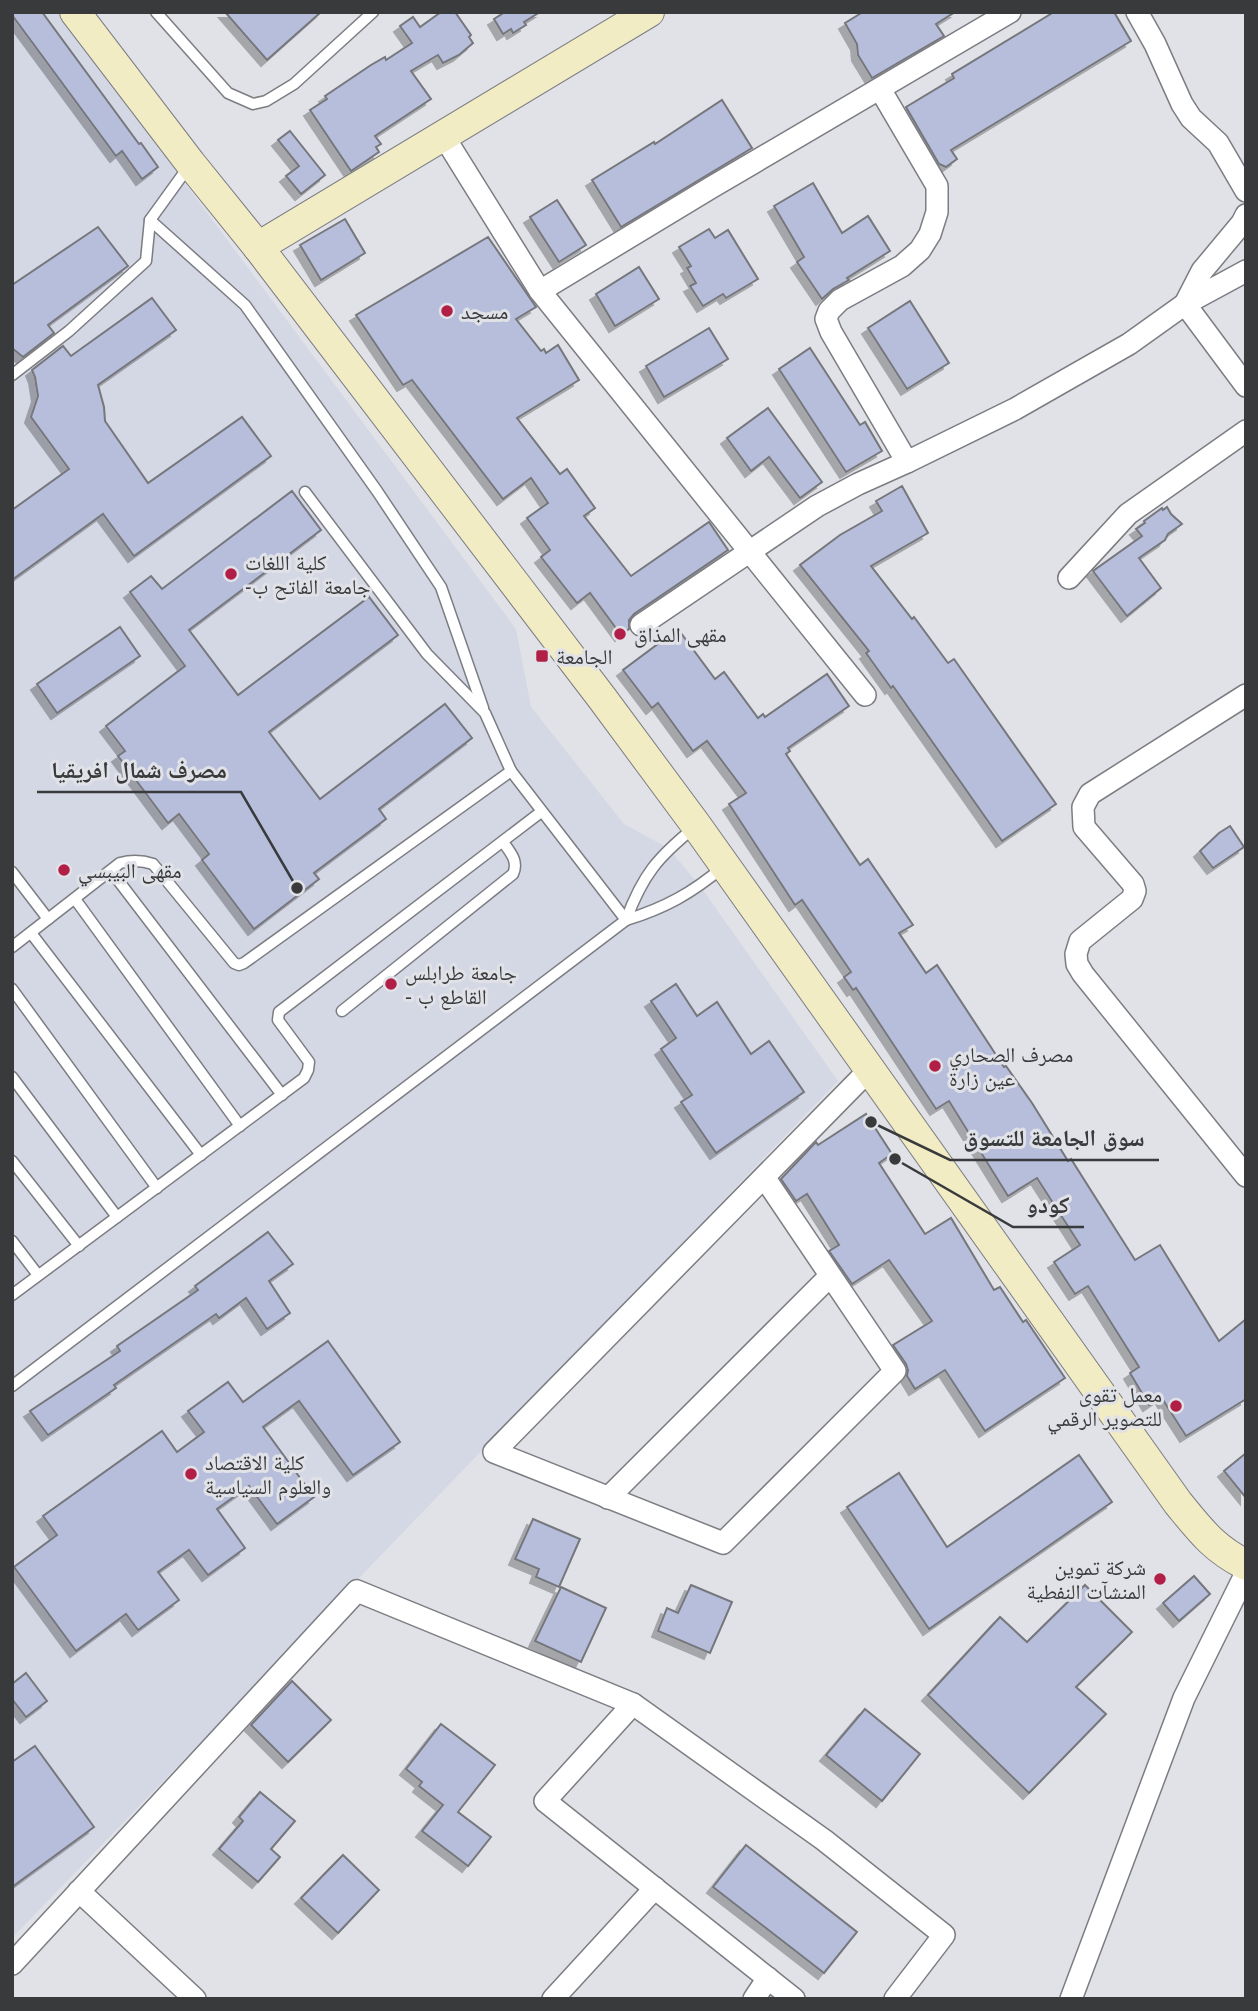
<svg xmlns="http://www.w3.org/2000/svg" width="1258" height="2011" font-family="Arial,'Noto Naskh Arabic',sans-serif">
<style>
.built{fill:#d4d7e4}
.building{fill:#b6bedb;stroke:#76777c;stroke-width:2;filter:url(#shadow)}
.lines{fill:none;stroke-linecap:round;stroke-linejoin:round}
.lane-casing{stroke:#7c7d82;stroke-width:13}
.street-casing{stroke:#7c7d82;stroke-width:24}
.secondary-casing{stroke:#7c7d82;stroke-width:32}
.lane{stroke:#fff;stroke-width:10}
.street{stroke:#fff;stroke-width:21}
.secondary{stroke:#f2ecc5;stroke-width:30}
.poi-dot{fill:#b11f47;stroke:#e0e2e7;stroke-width:2.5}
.labels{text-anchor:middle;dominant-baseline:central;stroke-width:6;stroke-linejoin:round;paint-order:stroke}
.poi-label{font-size:21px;fill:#393a3c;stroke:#e0e2e7;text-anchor:start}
.leader{fill:none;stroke:#393a3c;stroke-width:2.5}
.callout-dot{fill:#393a3c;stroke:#e0e2e7;stroke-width:2.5}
.callout-label{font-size:23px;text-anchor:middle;font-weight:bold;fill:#393a3c;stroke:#e0e2e7;stroke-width:6;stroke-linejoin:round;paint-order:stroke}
</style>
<defs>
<filter id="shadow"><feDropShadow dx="-6" dy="6" stdDeviation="0" flood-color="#0004"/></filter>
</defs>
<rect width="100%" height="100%" fill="#e0e2e7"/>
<polygon class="built" points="12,12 58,12 516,629 531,707 624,824 668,848 700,886 838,1081 12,1938"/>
<g class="building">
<polygon points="12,12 42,12 139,144 141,143 158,167 142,179 122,151 116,156 12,15"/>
<polygon points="225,12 321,12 267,60"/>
<polygon points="441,12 455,12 471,35 469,37 473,43 459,55 443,63 438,55 411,71 431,99 375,136 381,144 376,147 379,152 351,171 310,110 327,99 325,96 371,65 385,57 386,60 412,43 400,26 413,17 420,27"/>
<polygon points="505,12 540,12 524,22 526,25 513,33 511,29 503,34 494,19"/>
<polygon points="863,12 955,12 936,24 944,36 872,78 858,55 857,44 845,23"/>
<polygon points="1054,12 1114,12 1131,41 951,150 957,159 946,167 939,164 906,107 954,78 952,74"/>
<polygon points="722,100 752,148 621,227 592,180 654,142 655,144"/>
<polygon points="290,131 325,175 301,194 286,176 299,166 278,140"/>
<polygon points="813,183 842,233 868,216 890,251 847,278 849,280 833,289 822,299 797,262 804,257 774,206"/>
<polygon points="557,200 586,245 559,262 530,217"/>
<polygon points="345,219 365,253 321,280 300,245"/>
<polygon points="98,227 128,266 48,325 54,333 23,357 12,348 12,285"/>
<polygon points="709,229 715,238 728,230 758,279 726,298 723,294 703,306 690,286 696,283 687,268 691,266 679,247"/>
<polygon points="488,237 536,307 516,319 541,351 544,349 546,353 558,345 579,380 517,418 560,474 567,469 595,508 584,516 631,576 709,522 728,550 634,614 629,620 629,629 621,635 590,593 577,603 541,557 550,550 527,518 548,503 531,478 503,499 412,380 403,385 356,315"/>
<polygon points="639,267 659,299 615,326 596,294"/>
<polygon points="152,298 176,330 98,385 104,407 105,421 148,483 242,417 271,456 134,556 103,514 12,580 12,510 69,469 31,417 38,396 35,377 32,370 63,346 71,356"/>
<polygon points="910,301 949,363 907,389 868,328"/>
<polygon points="709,328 728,359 664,397 646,366"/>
<polygon points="810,348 860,425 865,422 882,451 846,472 779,369"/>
<polygon points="768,408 822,482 800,498 769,457 751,471 727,438"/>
<polygon points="902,486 928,533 871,566 912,619 914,617 948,663 954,659 1056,804 1002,841 893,686 891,688 866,653 869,651 800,565 840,535 882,511 876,501"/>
<polygon points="292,491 321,530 189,630 238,695 369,597 398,635 269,732 320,799 445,704 472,738 379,809 386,819 314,873 319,879 254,929 202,860 209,854 179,814 168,823 118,756 125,751 106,726 185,666 130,592 151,576 162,589"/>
<polygon points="1167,507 1171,514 1182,524 1168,534 1165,540 1139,558 1161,588 1127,616 1093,571 1142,536 1136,529 1145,523 1144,521 1162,508 1163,510"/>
<polygon points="120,627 140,656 57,713 37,684"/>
<polygon points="678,629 715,679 724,672 758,718 763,714 765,717 827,674 849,706 788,748 790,751 786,754 860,865 868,859 913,925 899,933 926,973 937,965 1004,1067 1006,1066 1032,1103 1068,1161 1071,1159 1135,1260 1160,1245 1219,1341 1246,1319 1246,1399 1186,1436 1161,1397 1149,1405 1130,1373 1139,1367 1088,1286 1075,1294 1054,1262 1080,1245 1037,1178 1008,1196 949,1101 936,1109 856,988 853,990 844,977 851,972 802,900 795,905 729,804 746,793 707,741 693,751 658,703 652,708 623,670"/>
<polygon points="1230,826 1244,847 1213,868 1200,851 1219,833"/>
<polygon points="676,984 697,1016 717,1002 751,1054 769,1041 804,1092 716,1153 681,1102 692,1095 661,1049 676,1038 651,1001"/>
<polygon points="866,1114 892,1154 879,1163 925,1234 951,1218 994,1290 1000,1287 1023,1322 1026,1320 1065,1378 985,1431 945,1370 915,1389 907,1376 908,1370 906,1364 893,1345 932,1321 889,1260 852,1284 829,1251 839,1245 807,1194 796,1201 781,1179 816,1142 818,1145"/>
<polygon points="268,1232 293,1264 269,1281 290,1313 267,1329 246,1298 219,1318 216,1314 114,1385 116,1388 48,1435 30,1411 120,1351 117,1346 198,1290 195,1286"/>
<polygon points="328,1341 400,1442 353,1475 299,1401 263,1427 314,1497 277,1524 249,1486 217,1509 245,1548 208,1575 189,1550 158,1572 179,1600 138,1630 126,1614 76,1651 14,1567 57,1535 43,1516 162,1431 177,1452 204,1432 188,1411 228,1382 243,1402"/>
<polygon points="1246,1453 1246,1498 1224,1471"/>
<polygon points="1079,1455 1112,1502 929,1629 847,1507 899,1473 947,1547"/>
<polygon points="533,1519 580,1539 559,1587 536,1577 539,1569 515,1559"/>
<polygon points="1194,1576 1210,1594 1179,1621 1163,1603"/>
<polygon points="691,1585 732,1602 710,1653 658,1631 667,1608 678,1613"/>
<polygon points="1085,1585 1132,1632 1076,1687 1106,1714 1029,1793 928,1695 1000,1617 1027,1642"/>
<polygon points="561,1587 606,1608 581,1662 535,1641"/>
<polygon points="26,1673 47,1701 26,1717 12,1699 12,1684"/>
<polygon points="292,1681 331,1720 288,1762 251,1725"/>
<polygon points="865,1709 920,1754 882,1801 826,1755"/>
<polygon points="441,1724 495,1765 458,1812 491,1837 468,1866 422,1831 443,1805 419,1786 422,1782 406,1769"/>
<polygon points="35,1746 94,1827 12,1887 12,1762"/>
<polygon points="260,1792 295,1821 271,1849 280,1857 258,1882 219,1849 243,1821 239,1817"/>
<polygon points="746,1845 857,1932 824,1973 713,1887"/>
<polygon points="343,1855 379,1890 338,1933 301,1898"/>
</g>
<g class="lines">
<g class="lane-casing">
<g id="lane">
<polyline points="156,12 228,93 253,104 266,101 294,84 373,12"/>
<polyline points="150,220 245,305 377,491 441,587 483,708"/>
<polyline points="12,375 69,331 146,261 150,220 189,166"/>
<polyline points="111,871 282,1095"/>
<polyline points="12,872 48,919"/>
<polyline points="75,899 240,1126"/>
<path d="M626 920C643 874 658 857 696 826"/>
<path d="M626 920C665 908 692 893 723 867"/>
<polyline points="31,933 201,1155"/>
<path d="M12 947 120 863C132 860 141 860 153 864L234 963 239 965 244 963 511 771"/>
<polyline points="12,989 157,1188"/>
<path d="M342 1011 513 874C519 861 510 852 503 842"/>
<polyline points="12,1077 117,1217"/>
<polyline points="12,1161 79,1246"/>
<polyline points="12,1241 38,1275"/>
<polyline points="12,1295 304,1078 308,1070 309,1062 278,1020 279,1012 541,812"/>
<polyline points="12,1386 626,920 511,771 485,713 427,654 305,492"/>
</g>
</g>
<g class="street-casing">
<g id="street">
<polyline points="1137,12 1155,44 1182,104 1191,118 1218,143 1246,191"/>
<polyline points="880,89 937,186 937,212 930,234 920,250 902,266 840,300 829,311 826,319 831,332 907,462"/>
<polyline points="443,135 540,291 865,695"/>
<polyline points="540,291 712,187 1010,12"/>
<polyline points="1185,304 1202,271 1242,223 1246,215"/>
<polyline points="1185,304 1246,386"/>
<polyline points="1069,578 1128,514 1246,431"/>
<polyline points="641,625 817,506 858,484 907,462 1015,409 1129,344 1185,304 1246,271"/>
<polyline points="1246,695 1090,794 1083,807 1084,827 1133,884 1135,891 1132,899 1080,941 1076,954 1077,964 1083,974 1246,1176"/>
<polyline points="764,1177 895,1371 723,1543 494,1452 870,1069"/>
<polyline points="608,1498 830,1276"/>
<polyline points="633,1704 545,1801 794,1999"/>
<polyline points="79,1891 195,1999"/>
<polyline points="12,1964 357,1591 633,1704 824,1840 944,1935 895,1999"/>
<polyline points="553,1999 655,1888"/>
<polyline points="754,1999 768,1978"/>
<polyline points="1071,1999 1184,1698 1246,1573"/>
</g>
</g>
<g class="secondary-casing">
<g id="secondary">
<path d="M75 12 191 164 258 247 602 698 696 825 1178 1503C1201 1531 1213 1548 1246 1565"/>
<polyline points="258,247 649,12"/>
</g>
</g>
<use href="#lane" class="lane"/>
<use href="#street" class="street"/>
<use href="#secondary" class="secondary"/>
</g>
<g class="poi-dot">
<circle cx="447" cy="311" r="7"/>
<circle cx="231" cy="574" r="7"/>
<circle cx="620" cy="634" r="7"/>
<rect x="535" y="649" width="14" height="14" rx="3.5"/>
<circle cx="64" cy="870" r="7"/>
<circle cx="391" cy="984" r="7"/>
<circle cx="935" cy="1066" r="7"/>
<circle cx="1176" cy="1406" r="7"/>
<circle cx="191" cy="1474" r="7"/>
<circle cx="1160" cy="1579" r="7"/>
</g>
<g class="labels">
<g class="poi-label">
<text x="461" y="311">مسجد</text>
<text x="245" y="562">كلية اللغات<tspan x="245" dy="24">-جامعة الفاتح ب</tspan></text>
<text x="634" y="634">مقهى المذاق</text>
<text x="556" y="656">الجامعة</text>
<text x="78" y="870">مقهى البيبسي</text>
<text x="405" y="972">جامعة طرابلس<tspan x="405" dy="24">- القاطع ب</tspan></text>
<text x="949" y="1054">مصرف الصحاري<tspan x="949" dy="24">عين زارة</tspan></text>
<text x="1162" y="1394" text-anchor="end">معمل تقوى<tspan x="1162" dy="24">للتصوير الرقمي</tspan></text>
<text x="205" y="1462">كلية الاقتصاد<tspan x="205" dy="24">والعلوم السياسية</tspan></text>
<text x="1146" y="1567" text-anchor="end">شركة تموين<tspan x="1146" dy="24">المنشآت النفطية</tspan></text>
</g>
</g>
<path class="leader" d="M297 888L241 792H37M871 1122L950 1160H1159M895 1159L1013 1227H1084"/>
<g class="callout-dot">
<circle cx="297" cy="888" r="7"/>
<circle cx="871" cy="1122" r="7"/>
<circle cx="895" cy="1159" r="7"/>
</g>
<g class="callout-label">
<text x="139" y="778">مصرف شمال افريقيا</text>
<text x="1054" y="1146">سوق الجامعة للتسوق</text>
<text x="1048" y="1213">كودو</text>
</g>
<rect width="1258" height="2011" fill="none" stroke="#393a3c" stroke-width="28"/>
</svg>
